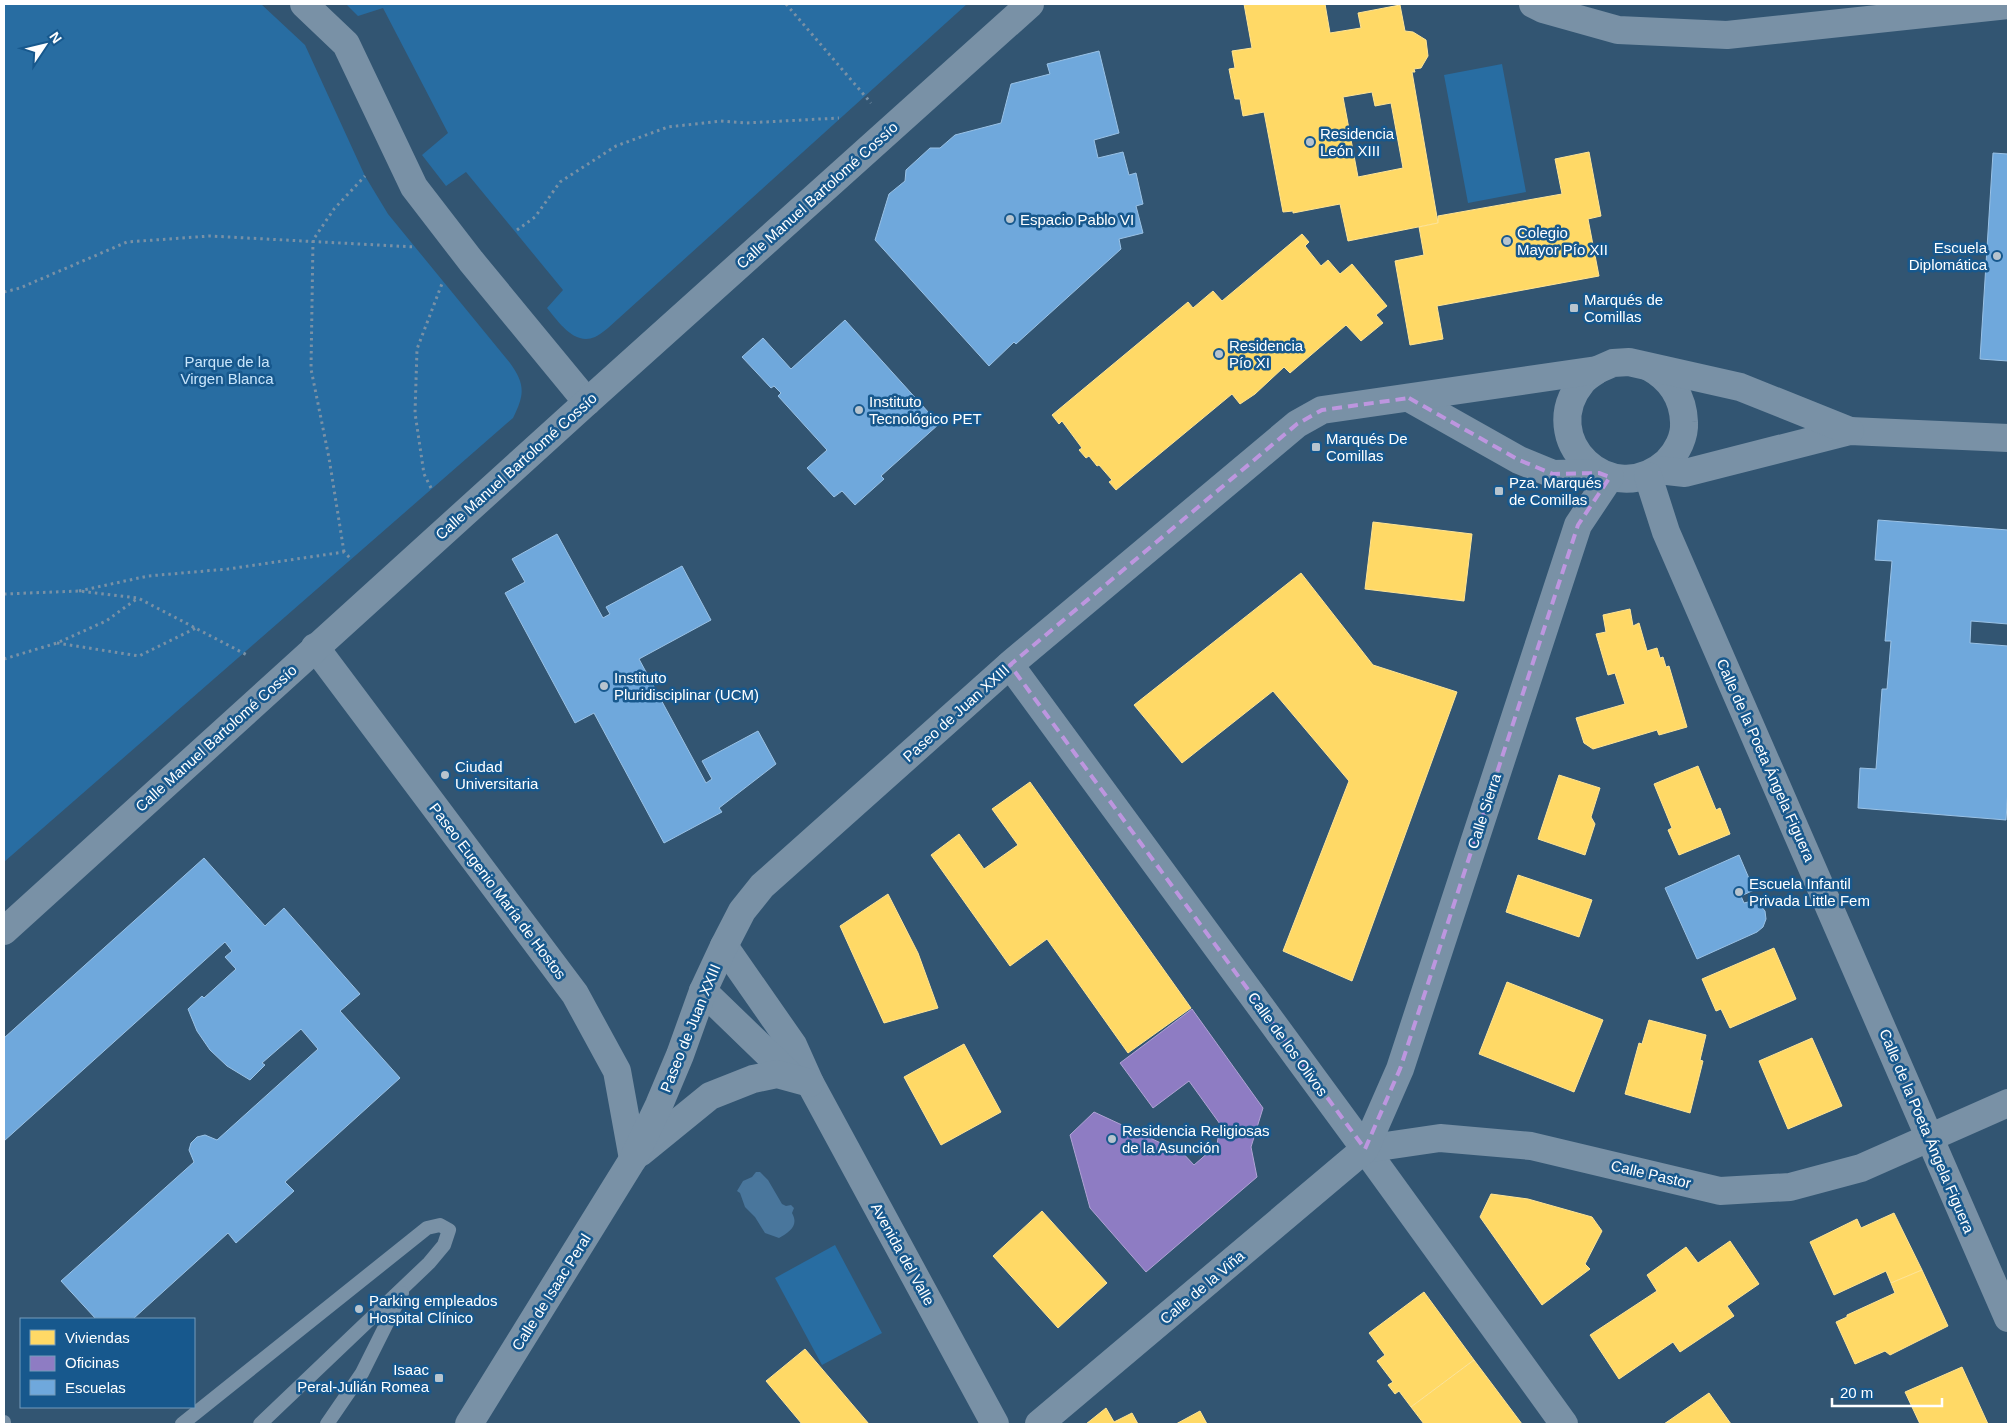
<svg xmlns="http://www.w3.org/2000/svg" width="2012" height="1428" font-family="Helvetica,sans-serif">
<style>
.green{fill:#286da2}
.water{fill:#49769c}
.homes{fill:#ffd966;stroke:#ffe494;fill-rule:evenodd}
.offices{fill:#8e7cc3;stroke:#b0a3d5}
.schools{fill:#6fa8dc;stroke:#9ac2e6}
.lines{fill:none;stroke-linecap:round;stroke-linejoin:round}
.path{stroke:#7991a6;stroke-width:3;stroke-dasharray:2.5 4;stroke-linecap:butt}
.service{stroke:#7991a6;stroke-width:14}
.minor{stroke:#7991a6;stroke-width:28}
.tertiary{stroke:#7991a6;stroke-width:28}
.marked{fill:none;stroke:#bd96df;stroke-width:4;stroke-dasharray:10 6;stroke-linejoin:round}
.poi-dot{fill:#b7c4ce;stroke:#17588d;stroke-width:2}
.labels{text-anchor:middle;dominant-baseline:central;stroke-width:5;stroke-linejoin:round;paint-order:stroke}
.poi-label{font-size:15px;fill:#fff;stroke:#17588d;text-anchor:start}
.street-label{font-size:15px;fill:#fff;stroke:#17588d}
.park-label{font-size:15px;fill:#c8e5fb;stroke:#17588d}
</style>
<rect width="100%" height="100%" fill="#325572"/>
<g class="green">
<path d="M4 4H261L305 45 365 176 388 214 510 363C525 384 525 394 513 418L4 862Z"/>
<path d="M346 4H967L608 328C604 331 599 335 595 337 574 346 558 321 547 308L563 290 466 172 446 186 422 155 448 133 383 8 358 16Z"/>
<polygon points="1502,64 1526,192 1468,203 1444,75"/>
<polygon points="835,1245 882,1333 822,1365 775,1278"/>
</g>
<path class="water" d="M756 1172H760L768 1180 782 1204 786 1206 791 1205 794 1208 792 1213C799 1225 790 1232 779 1238L765 1233 755 1217 745 1207 740 1193 737 1191 743 1181 752 1177Z"/>
<g class="homes">
<path d="M1244 4H1325L1330 33 1361 28 1358 13 1400 5 1405 31 1413 32 1426 40 1428 56 1421 68 1414 69 1415 72H1412L1438 223 1348 241 1340 204 1293 213V211L1283 212 1264 112 1243 116 1240 99H1235L1229 69 1235 68 1232 51 1252 48ZM1372 92 1375 106 1391 103 1403 168 1358 177 1343 97Z"/>
<polygon points="1589,152 1601,216 1588,219 1599,276 1437,306 1443,339 1410,345 1395,261 1424,255 1419,227 1438,223 1438,216 1562,194 1555,159"/>
<polygon points="1302,234 1309,242 1305,246 1321,266 1328,260 1340,274 1352,264 1387,306 1376,315 1383,323 1361,341 1346,325 1290,373 1284,367 1255,394 1240,404 1232,394 1116,490 1109,482 1112,480 1099,465 1097,466 1089,456 1086,458 1079,450 1082,448 1062,421 1059,424 1052,415 1188,302 1193,308 1213,291 1222,301"/>
<polygon points="1373,522 1472,534 1464,601 1365,589"/>
<polygon points="1301,573 1373,665 1457,692 1352,981 1283,951 1349,781 1273,691 1182,763 1134,705"/>
<polygon points="1630,609 1633,626 1639,623 1647,651 1657,648 1660,658 1663,657 1666,667 1669,666 1687,727 1659,735 1657,730 1593,749 1584,743 1576,718 1625,704 1615,673 1608,675 1596,634 1606,632 1603,615"/>
<polygon points="1698,766 1716,810 1720,808 1730,834 1679,855 1668,830 1672,828 1654,784"/>
<polygon points="1559,775 1600,788 1591,817 1595,824 1585,855 1538,839"/>
<polygon points="1030,782 1191,1008 1128,1053 1047,939 1010,966 931,855 959,834 984,869 1018,845 992,809"/>
<polygon points="1518,875 1592,900 1579,937 1506,912"/>
<polygon points="888,894 918,953 938,1008 884,1023 840,926"/>
<polygon points="1774,948 1796,999 1730,1028 1721,1009 1716,1011 1702,979"/>
<polygon points="1507,982 1603,1020 1574,1092 1479,1054"/>
<polygon points="1649,1020 1706,1035 1700,1060 1703,1061 1690,1113 1625,1094 1639,1043 1642,1044"/>
<polygon points="1812,1038 1842,1106 1788,1129 1759,1061"/>
<polygon points="964,1044 1001,1112 941,1145 904,1077"/>
<polygon points="1491,1194 1528,1199 1592,1217 1602,1231 1585,1264 1590,1269 1542,1305 1480,1217"/>
<polygon points="1042,1211 1107,1283 1058,1328 993,1256"/>
<polygon points="1894,1213 1922,1270 1891,1283 1886,1271 1834,1295 1810,1242 1857,1219 1861,1228"/>
<polygon points="1730,1241 1759,1284 1727,1306 1734,1316 1680,1352 1673,1342 1619,1379 1590,1335 1657,1291 1647,1275 1686,1247 1698,1263"/>
<polygon points="1922,1270 1948,1326 1890,1355 1885,1351 1855,1364 1836,1322 1847,1317 1847,1315 1895,1293 1891,1283"/>
<polygon points="1424,1292 1474,1360 1411,1407 1399,1391 1395,1394 1388,1385 1393,1382 1377,1361 1385,1355 1369,1333"/>
<polygon points="805,1349 869,1424 802,1424 766,1381"/>
<polygon points="1474,1360 1522,1424 1424,1424 1411,1407"/>
<polygon points="1962,1367 1988,1424 1920,1424 1905,1392"/>
<polygon points="1709,1393 1731,1424 1664,1424"/>
<polygon points="1106,1408 1114,1422 1132,1413 1138,1424 1086,1424"/>
<polygon points="1200,1411 1207,1424 1176,1424"/>
</g>
<polygon class="offices" points="1192,1009 1263,1108 1251,1147 1257,1177 1146,1272 1090,1208 1070,1135 1094,1112 1163,1144 1173,1155 1179,1149 1194,1165 1217,1145 1220,1124 1189,1081 1153,1108 1120,1063"/>
<g class="schools">
<polygon points="1099,51 1119,133 1094,140 1098,158 1123,152 1129,175 1136,173 1143,204 1136,206 1143,233 1119,239 1121,249 1016,344 1014,342 989,366 875,240 889,194 905,181 906,170 930,148 940,148 955,135 1001,123 1011,84 1050,74 1047,64"/>
<polygon points="1993,153 2008,154 2008,361 1980,359"/>
<polygon points="845,320 939,424 881,476 884,479 855,505 842,491 834,497 807,468 827,450 778,396 781,393 774,386 771,388 742,357 763,338 791,369"/>
<polygon points="1878,520 2008,530 2008,624 1971,621 1970,643 2008,646 2008,789 2006,820 1858,808 1860,768 1876,769 1882,689 1887,689 1891,641 1885,641 1892,561 1875,560"/>
<polygon points="557,534 603,618 610,614 606,607 682,566 711,620 639,659 706,783 712,779 702,761 758,731 776,764 719,808 722,812 664,843 594,713 575,723 505,593 525,582 512,559"/>
<polygon points="1739,855 1754,890 1741,896 1744,903 1752,901 1760,905 1765,911 1766,919 1763,927 1757,932 1697,959 1665,888"/>
<polygon points="204,858 265,926 284,908 360,994 340,1011 400,1078 285,1182 294,1191 236,1243 228,1233 133,1319 96,1319 61,1281 194,1162 189,1150 191,1143 197,1137 205,1135 217,1140 318,1049 301,1029 262,1063 265,1065 250,1080 227,1066 210,1050 197,1031 188,1009 202,996 204,998 236,969 225,957 232,951 225,942 4,1141 4,1038"/>
</g>
<g class="lines">
<g class="path">
<polyline points="786,4 871,103"/>
<polyline points="517,230 535,217 560,182 616,146 668,127 721,121 746,123 839,118"/>
<polyline points="4,292 20,288 127,242 210,236 415,247"/>
<polyline points="431,488 424,474 415,413 417,349 443,281"/>
<polyline points="344,552 329,458 311,369 313,240 334,209 365,176"/>
<polyline points="79,591 148,576 228,569 344,552 350,558"/>
<polyline points="4,594 79,591 138,598 247,655"/>
<polyline points="57,643 139,656 196,628"/>
<polyline points="4,659 57,643 106,621 138,598"/>
</g>
<g class="service">
<polyline points="4,1422 4,1424"/>
<polyline points="182,1424 427,1228 440,1225 449,1230 444,1245 429,1263 260,1424"/>
<polyline points="327,1424 362,1373 402,1293"/>
</g>
<g class="minor">
<polyline points="304,4 346,44 414,187 471,261 587,402"/>
<path d="M1597 370C1592 374 1586 377 1582 382 1535 439 1611 512 1667 462 1677 452 1685 437 1684 422 1683 397 1671 379 1649 367"/>
<polyline points="1409,398 1519,460 1553,474 1599,473"/>
<polyline points="1658,470 1685,473 1850,431 2008,438"/>
<polyline points="1648,476 1666,532 2008,1318"/>
<polyline points="315,647 575,994 617,1071 633,1159"/>
<polyline points="1010,665 1365,1149 1564,1424"/>
<polyline points="4,931 587,402 1030,4"/>
<polyline points="724,946 793,1045 810,1083 995,1424"/>
<polyline points="703,991 792,1077"/>
<polyline points="1365,1149 1440,1138 1531,1146 1720,1191 1790,1187 1861,1168 2008,1103"/>
<polyline points="640,1153 710,1096 753,1079 777,1074 810,1083"/>
<polyline points="469,1424 633,1159 659,1105 680,1055 703,991 724,946 742,911 762,886 1013,662 1297,424 1322,410 1597,370 1613,363 1629,362 1740,387 1850,431"/>
<polyline points="1039,1424 1365,1149 1400,1069 1578,525 1610,477"/>
</g>
<polyline class="tertiary" points="1533,4 1543,9 1618,30 1727,35 2008,5"/>
</g>
<path class="marked" d="M1409 398 1519 460 1553 474 1599 473 1610 477 1578 525 1400 1069 1365 1149 1010 665 1297 424 1322 410Z"/>
<g class="poi-dot">
<circle cx="1310" cy="142" r="5"/>
<circle cx="1010" cy="219" r="5"/>
<circle cx="1507" cy="241" r="5"/>
<circle cx="1997" cy="256" r="5"/>
<rect x="1569" y="303" width="10" height="10" rx="2.5"/>
<circle cx="1219" cy="354" r="5"/>
<circle cx="859" cy="410" r="5"/>
<rect x="1311" y="442" width="10" height="10" rx="2.5"/>
<rect x="1494" y="486" width="10" height="10" rx="2.5"/>
<circle cx="604" cy="686" r="5"/>
<circle cx="445" cy="775" r="5"/>
<circle cx="1739" cy="892" r="5"/>
<circle cx="1112" cy="1139" r="5"/>
<circle cx="359" cy="1309" r="5"/>
<rect x="434" y="1373" width="10" height="10" rx="2.5"/>
</g>
<g class="labels">
<g class="poi-label">
<text x="1320" y="133">Residencia<tspan x="1320" dy="17">León XIII</tspan></text>
<text x="1020" y="219">Espacio Pablo VI</text>
<text x="1517" y="232">Colegio<tspan x="1517" dy="17">Mayor Pío XII</tspan></text>
<text x="1987" y="247" text-anchor="end">Escuela<tspan x="1987" dy="17">Diplomática</tspan></text>
<text x="1584" y="299">Marqués de<tspan x="1584" dy="17">Comillas</tspan></text>
<text x="1229" y="345">Residencia<tspan x="1229" dy="17">Pío XI</tspan></text>
<text x="869" y="401">Instituto<tspan x="869" dy="17">Tecnológico PET</tspan></text>
<text x="1326" y="438">Marqués De<tspan x="1326" dy="17">Comillas</tspan></text>
<text x="1509" y="482">Pza. Marqués<tspan x="1509" dy="17">de Comillas</tspan></text>
<text x="614" y="677">Instituto<tspan x="614" dy="17">Pluridisciplinar (UCM)</tspan></text>
<text x="455" y="766">Ciudad<tspan x="455" dy="17">Universitaria</tspan></text>
<text x="1749" y="883">Escuela Infantil<tspan x="1749" dy="17">Privada Little Fem</tspan></text>
<text x="1122" y="1130">Residencia Religiosas<tspan x="1122" dy="17">de la Asunción</tspan></text>
<text x="369" y="1300">Parking empleados<tspan x="369" dy="17">Hospital Clínico</tspan></text>
<text x="429" y="1369" text-anchor="end">Isaac<tspan x="429" dy="17">Peral-Julián Romea</tspan></text>
</g>
<g class="street-label">
<text transform="translate(817 195) rotate(-42)">Calle Manuel Bartolomé Cossío</text>
<text transform="translate(516 466) rotate(-42)">Calle Manuel Bartolomé Cossío</text>
<text transform="translate(956 713) rotate(-42)">Paseo de Juan XXIII</text>
<text transform="translate(216 738) rotate(-42)">Calle Manuel Bartolomé Cossío</text>
<text transform="translate(1766 760) rotate(66)">Calle de la Poeta Ángela Figuera</text>
<text transform="translate(1484 811) rotate(-72)">Calle Sierra</text>
<text transform="translate(498 891) rotate(53)">Paseo Eugenio María de Hostos</text>
<text transform="translate(690 1028) rotate(-68)">Paseo de Juan XXIII</text>
<text transform="translate(1288 1044) rotate(54)">Calle de los Olivos</text>
<text transform="translate(1927 1131) rotate(67)">Calle de la Poeta Ángela Figuera</text>
<text transform="translate(1651 1174) rotate(13)">Calle Pastor</text>
<text transform="translate(903 1254) rotate(61)">Avenida del Valle</text>
<text transform="translate(1202 1287) rotate(-40)">Calle de la Viña</text>
<text transform="translate(551 1292) rotate(-58)">Calle de Isaac Peral</text>
</g>
<g class="park-label">
<text x="227" y="361">Parque de la<tspan x="227" dy="17">Virgen Blanca</tspan></text>
</g>
</g>
<rect width="2012" height="1428" fill="none" stroke="#ffffff" stroke-width="10"/>
<rect x="20" y="1318" width="175" height="90" fill="#17588d" stroke="#749bbb"/>
<rect x="30" y="1330" width="25" height="15" fill="#ffd966" stroke="#749bbb"/>
<text x="65" y="1343" font-size="15" fill="#ffffff">Viviendas</text>
<rect x="30" y="1356" width="25" height="15" fill="#8e7cc3" stroke="#749bbb"/>
<text x="65" y="1368" font-size="15" fill="#ffffff">Oficinas</text>
<rect x="30" y="1380" width="25" height="15" fill="#6fa8dc" stroke="#749bbb"/>
<text x="65" y="1393" font-size="15" fill="#ffffff">Escuelas</text>
<g transform="translate(45 45) rotate(55)" stroke="#17588d" stroke-width="4" paint-order="stroke">
<path d="M0-4L9 19L0 12L-9 19Z" fill="#ffffff"/>
<text y="-8" font-size="14" font-weight="bold" text-anchor="middle" fill="#ffffff">N</text>
</g>
<path d="M1832 1398v8h110v-8" fill="none" stroke="#ffffff" stroke-width="2.5"/>
<text x="1840" y="1398" font-size="15" fill="#ffffff" stroke="#17588d" stroke-width="4" paint-order="stroke">20 m</text>
</svg>
